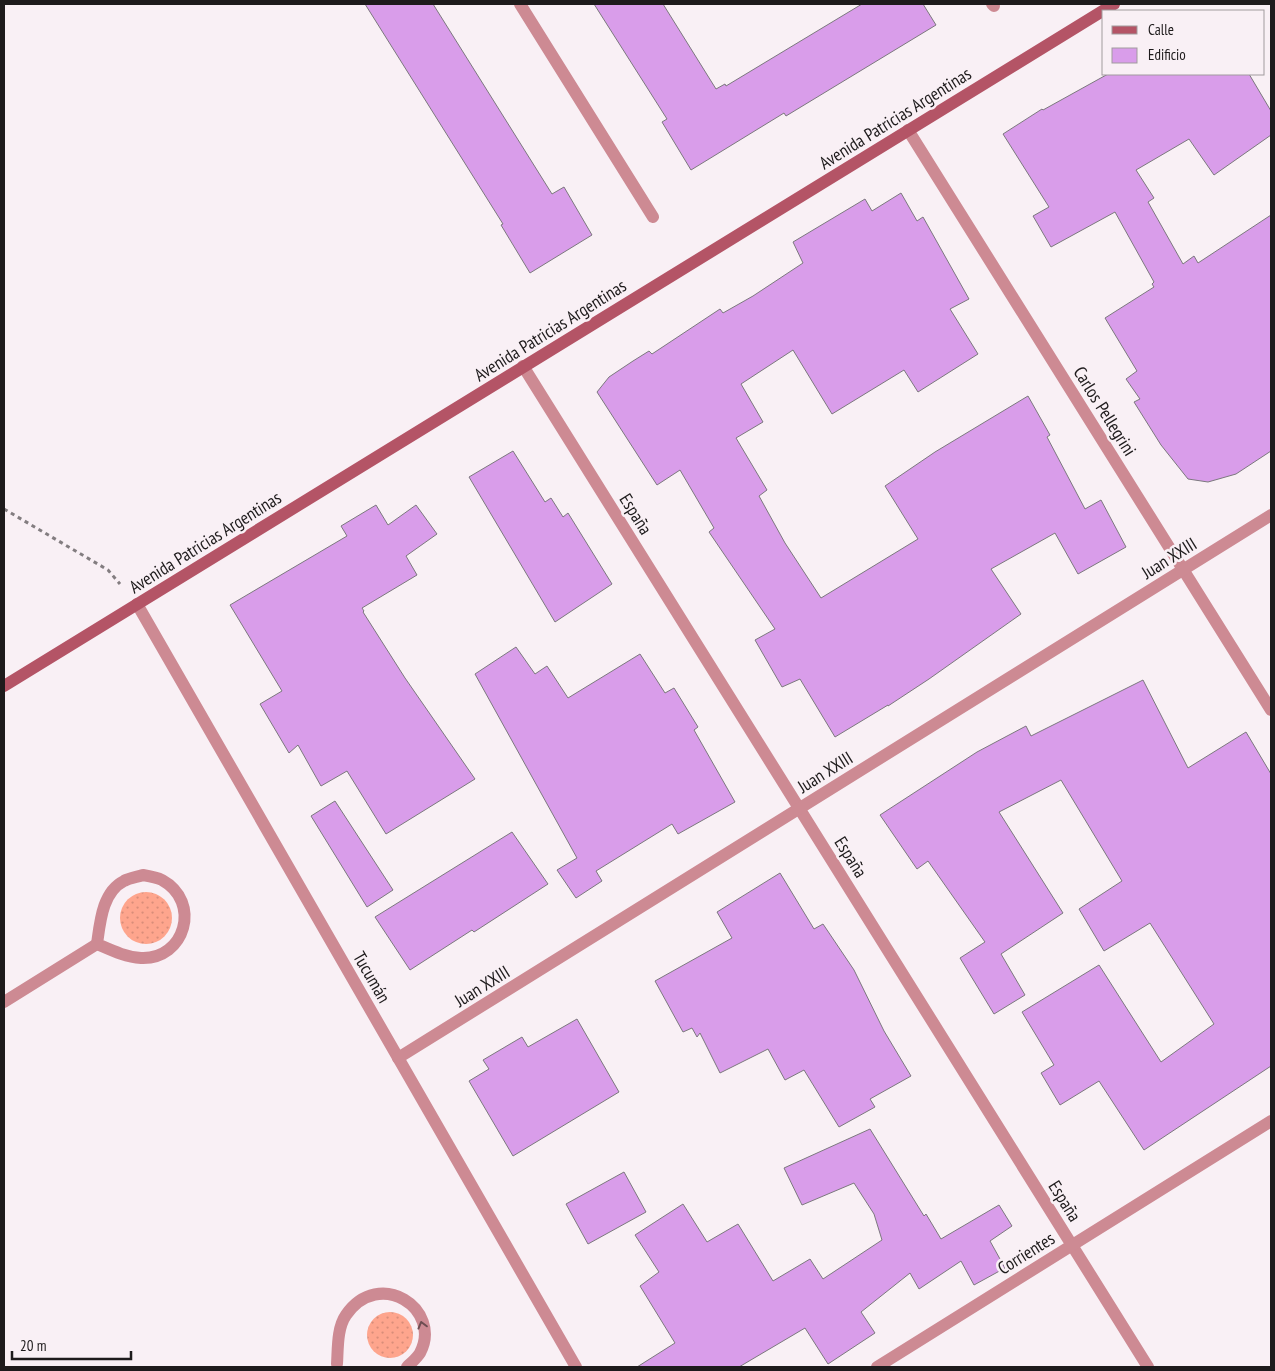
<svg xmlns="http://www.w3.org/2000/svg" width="1275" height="1371" font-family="'PT Sans Narrow',sans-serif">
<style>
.grass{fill:url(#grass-dots)}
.building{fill:#d99dea;stroke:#7c787e}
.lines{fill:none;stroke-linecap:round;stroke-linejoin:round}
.path{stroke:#837d80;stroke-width:3;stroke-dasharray:4 4;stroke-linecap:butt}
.street{stroke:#cd8a93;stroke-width:12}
.secondary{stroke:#b45466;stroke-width:12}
.oneway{stroke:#6d4d52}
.labels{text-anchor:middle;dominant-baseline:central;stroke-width:5;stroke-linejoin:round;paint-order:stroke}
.street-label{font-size:18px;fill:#1e1b1c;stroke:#f9f0f5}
</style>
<defs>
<pattern id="grass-dots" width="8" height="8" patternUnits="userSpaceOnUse" patternTransform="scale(1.25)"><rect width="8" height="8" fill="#fea58d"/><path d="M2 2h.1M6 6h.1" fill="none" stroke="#d98d79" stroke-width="1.8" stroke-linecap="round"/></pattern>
</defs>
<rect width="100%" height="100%" fill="#f9f0f5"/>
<g class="grass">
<circle cx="146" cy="918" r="26"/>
<circle cx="390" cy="1335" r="23"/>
</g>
<g class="building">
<polygon points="365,4 433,4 552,194 564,187 592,235 530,273 501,225 503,224"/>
<polygon points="594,4 663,4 716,89 725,84 726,86 862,4 923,4 936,25 786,116 784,113 691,170 662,122 667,119"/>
<polygon points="1108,74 1249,74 1271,111 1271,135 1214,175 1189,139 1136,170 1154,198 1148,202 1183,264 1194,256 1198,263 1271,215 1271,451 1236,474 1208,482 1188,479 1161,445 1134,402 1140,399 1126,379 1137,371 1105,318 1154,287 1152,284 1154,282 1115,212 1051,247 1033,216 1049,207 1003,134 1042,109 1043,110"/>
<polygon points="901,193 917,221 923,217 969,299 950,309 978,354 918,392 904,370 832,414 793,350 741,384 763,422 736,438 767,490 759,496 785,543 821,598 918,539 885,486 935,452 1028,396 1050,435 1047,437 1085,509 1101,500 1126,547 1078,574 1055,533 991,569 1021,614 929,679 888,706 888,705 835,737 800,679 782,687 755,640 775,629 709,532 714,528 680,470 657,485 597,392 609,377 633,361 649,351 652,354 720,309 723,313 753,296 803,263 793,242 865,199 872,211"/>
<polygon points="513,451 545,502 551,498 563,517 568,513 612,584 555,622 469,477"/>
<polygon points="376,505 388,525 416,505 437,534 406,556 417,575 362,608 364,611 363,612 405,678 475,779 386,834 347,771 321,786 298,745 289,753 260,704 282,691 230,605 347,536 341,526"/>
<polygon points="516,647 535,674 547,666 568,698 640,654 665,693 674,688 698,727 694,730 735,802 678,834 672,824 596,871 602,881 576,898 557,870 577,858 475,674"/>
<polygon points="1143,680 1188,768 1246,732 1271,774 1271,1066 1144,1150 1099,1081 1060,1105 1041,1073 1054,1065 1022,1012 1099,965 1161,1062 1214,1024 1150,923 1104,951 1079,909 1122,881 1061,780 999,812 1063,913 1001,954 1025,995 994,1014 960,958 985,942 928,861 917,869 880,815 977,752 1026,726 1031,736"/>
<polygon points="335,801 393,890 367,907 311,816"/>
<polygon points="512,832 548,884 474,932 472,930 410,970 375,917"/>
<polygon points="780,873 814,929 823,924 854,970 884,1031 911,1076 870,1099 875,1107 839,1127 804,1070 785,1080 768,1049 720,1073 700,1033 697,1037 692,1028 683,1032 655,981 732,938 717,912"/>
<polygon points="577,1019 619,1092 513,1156 469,1081 489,1069 483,1060 522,1037 528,1047"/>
<polygon points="870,1129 924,1216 926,1214 941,1239 999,1205 1012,1226 990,1241 1005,1268 974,1285 961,1261 919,1289 910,1273 861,1312 875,1333 828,1364 805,1328 739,1367 637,1367 675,1343 640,1286 659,1272 635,1235 683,1204 707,1242 738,1224 773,1281 810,1259 823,1279 882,1240 874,1214 854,1183 802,1205 784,1168"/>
<polygon points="624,1172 646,1212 588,1244 566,1204"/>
</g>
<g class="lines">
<polyline class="path" points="4,509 108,570 120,584"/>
<g class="street">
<polyline points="520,4 653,217"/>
<polyline points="992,4 994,6"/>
<polyline points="908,130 1271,710"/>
<polyline points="523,366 1148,1367"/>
<polyline points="137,604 576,1367"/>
<path d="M143 875C149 876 156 877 162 880 202 902 185 960 141 958 125 957 111 950 97 944 100 923 102 892 124 881 129 878 137 877 143 875Z"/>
<polyline points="4,1002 97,944"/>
<polyline points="398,1058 1271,515"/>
<path d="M337 1364C338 1348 337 1328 346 1315 379 1267 443 1309 420 1353 417 1358 411 1363 407 1367"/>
<polyline points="877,1367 1271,1121"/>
</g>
<polyline class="secondary" points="4,686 1114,4"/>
</g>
<defs><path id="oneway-chevron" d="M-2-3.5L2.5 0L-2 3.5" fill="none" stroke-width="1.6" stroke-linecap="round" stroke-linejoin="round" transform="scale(1.25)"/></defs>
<use class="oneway" href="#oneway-chevron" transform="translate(422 1325) rotate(-105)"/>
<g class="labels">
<g class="street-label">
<text transform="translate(895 118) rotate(-32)">Avenida Patricias Argentinas</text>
<text transform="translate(550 330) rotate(-32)">Avenida Patricias Argentinas</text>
<text transform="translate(1105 411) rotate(58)">Carlos Pellegrini</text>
<text transform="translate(636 514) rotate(58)">España</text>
<text transform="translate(205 542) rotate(-32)">Avenida Patricias Argentinas</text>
<text transform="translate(1169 558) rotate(-32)">Juan XXIII</text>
<text transform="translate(825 772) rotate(-32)">Juan XXIII</text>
<text transform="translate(851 857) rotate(58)">España</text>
<text transform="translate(372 977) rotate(60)">Tucumán</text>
<text transform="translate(482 986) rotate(-32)">Juan XXIII</text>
<text transform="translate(1065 1201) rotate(58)">España</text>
<text transform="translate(1026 1253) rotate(-32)">Corrientes</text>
</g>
</g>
<rect width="1275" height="1371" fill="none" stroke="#1e1b1c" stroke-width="10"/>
<rect x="1102" y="10" width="162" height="65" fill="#f9f0f5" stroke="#a19b9e"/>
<rect x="1112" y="26" width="25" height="8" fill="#b45466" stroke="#a19b9e"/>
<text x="1148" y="35" font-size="15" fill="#1e1b1c">Calle</text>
<rect x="1112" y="48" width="25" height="15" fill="#d99dea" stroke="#a19b9e"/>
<text x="1148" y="60" font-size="15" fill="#1e1b1c">Edificio</text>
<path d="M12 1351v8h119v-8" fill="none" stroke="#1e1b1c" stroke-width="2.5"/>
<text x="20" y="1351" font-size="15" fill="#1e1b1c" stroke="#f9f0f5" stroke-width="4" paint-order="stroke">20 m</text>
</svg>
